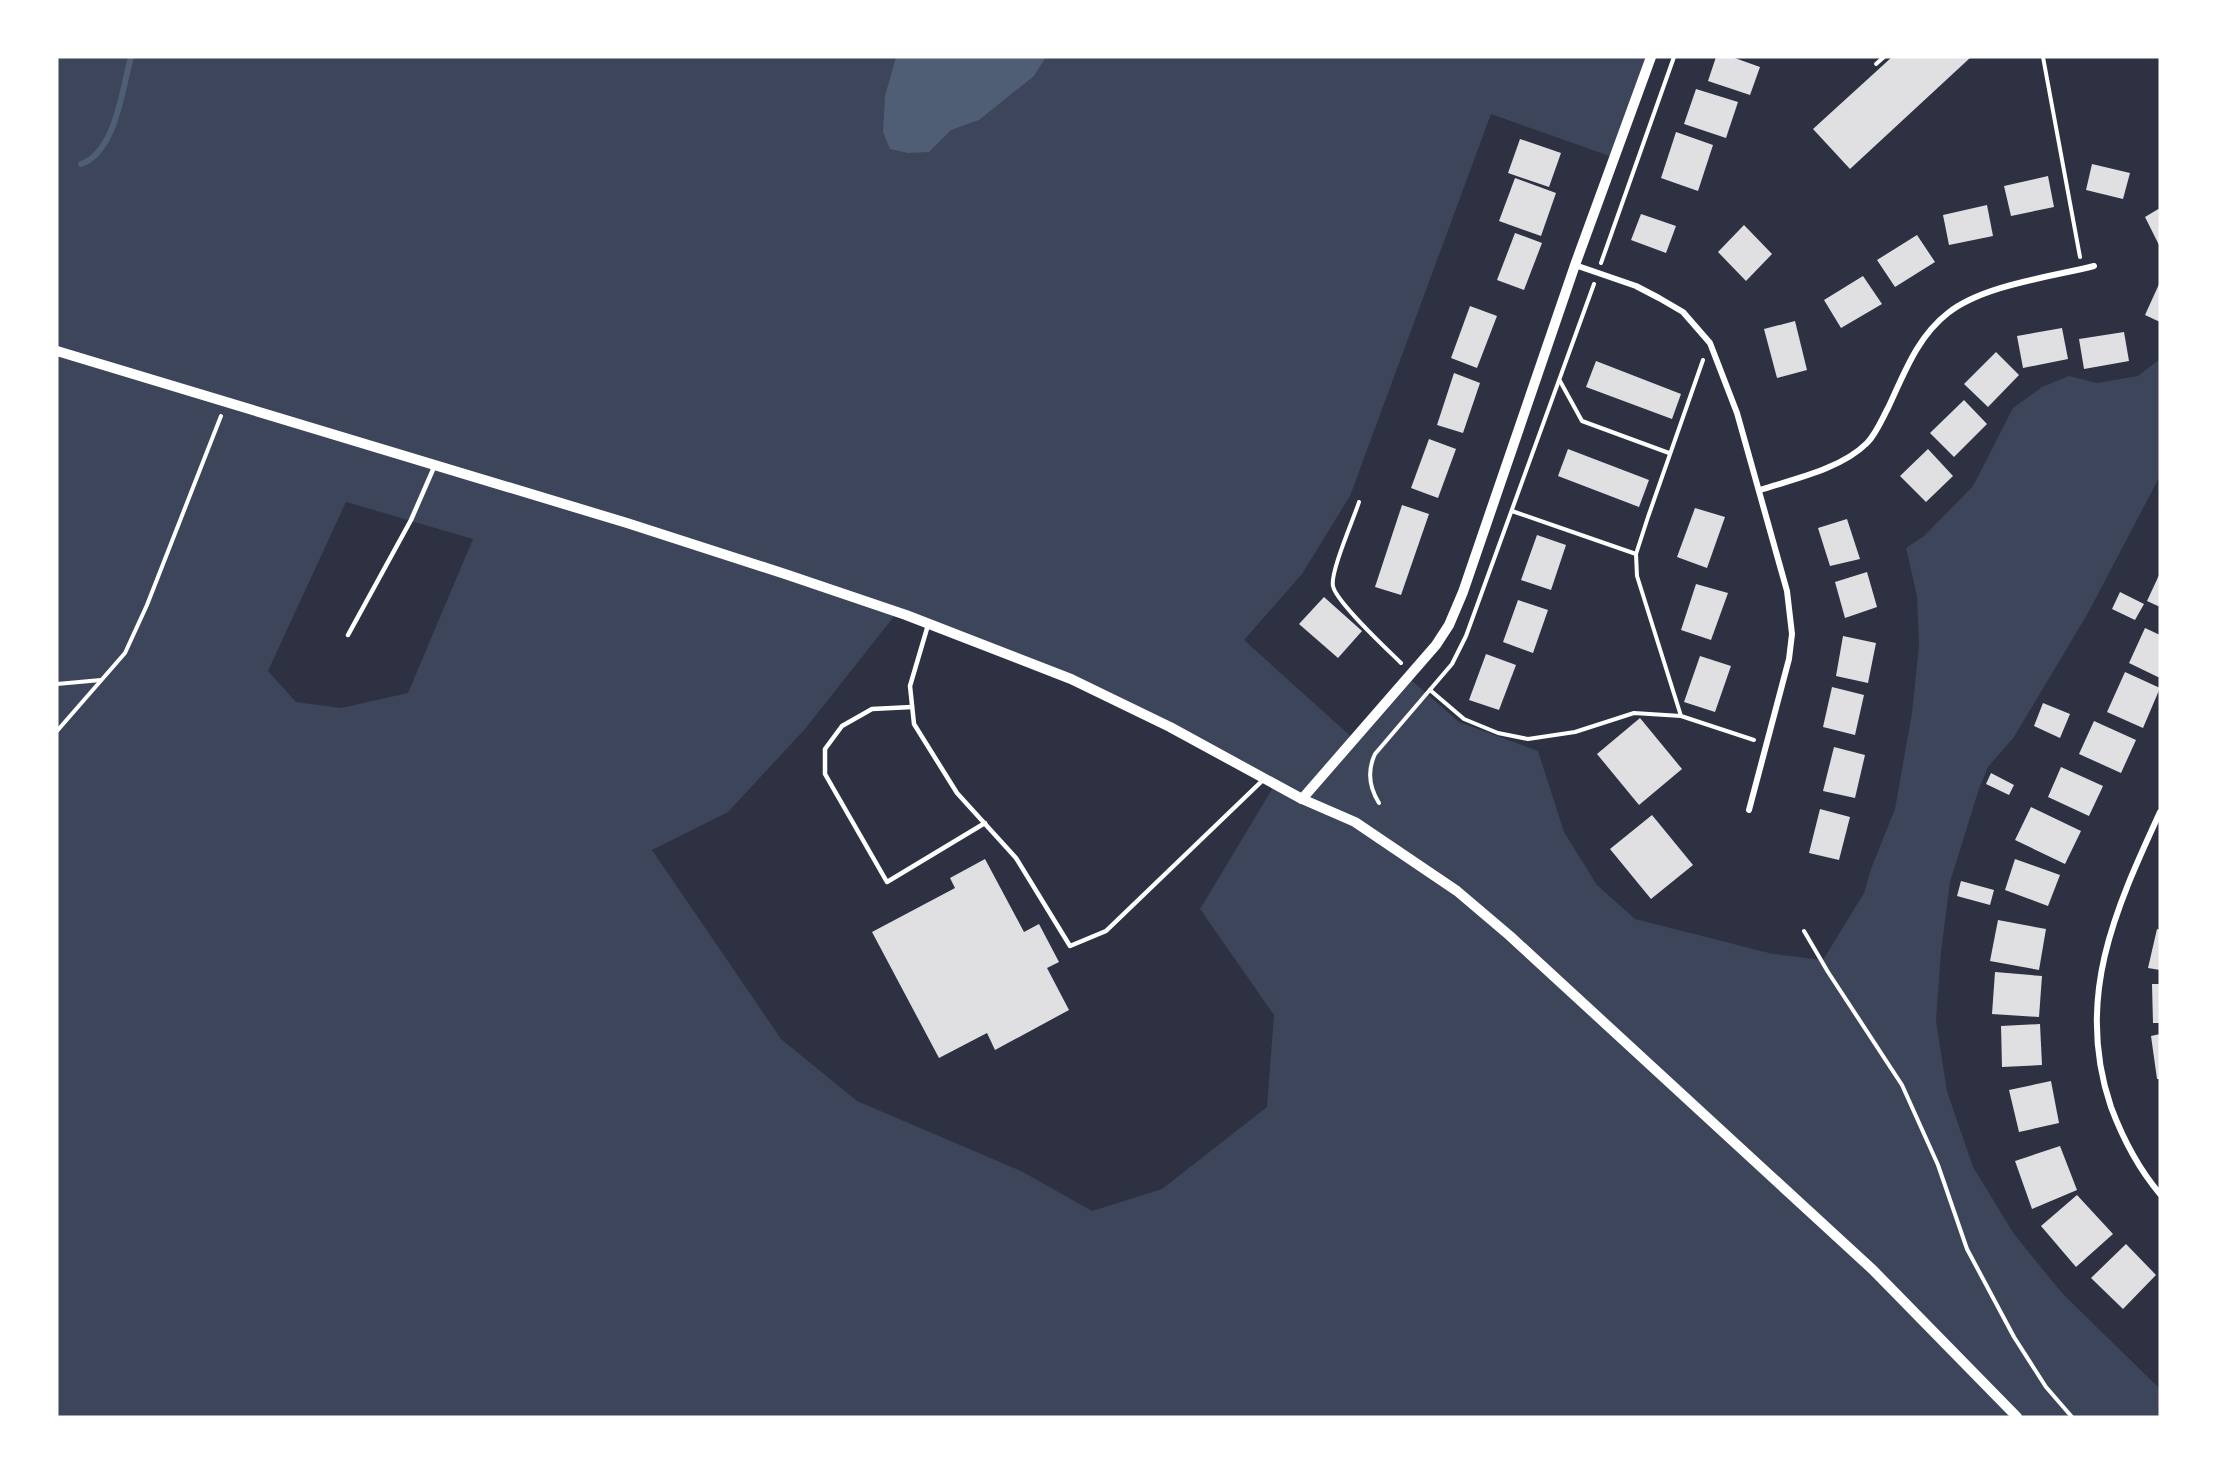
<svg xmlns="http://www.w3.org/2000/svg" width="2217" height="1474" font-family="'Nunito Sans',sans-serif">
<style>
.green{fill:#3c4559;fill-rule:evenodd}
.water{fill:#4f5d75}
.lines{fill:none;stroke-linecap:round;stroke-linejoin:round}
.stream{stroke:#4f5d75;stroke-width:6}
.building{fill:#e0e0e3}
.path{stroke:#fff;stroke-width:4}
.service{stroke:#fff;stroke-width:4.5}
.minor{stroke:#fff;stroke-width:6}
.tertiary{stroke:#fff;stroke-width:10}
</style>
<rect width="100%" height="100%" fill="#2d3142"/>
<path class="green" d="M57 57H1652L1615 158 1491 114 1350 496 1302 574 1244 640 1356 741 1410 679 1459 722 1538 751 1564 832 1597 885 1635 919 1773 954 1823 960 1864 893 1871 869 1895 809 1912 713 1919 645 1917 596 1906 548 1924 536 1973 486 2013 408 2042 387 2069 376 2097 383 2138 376 2160 359V476L2088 613 2014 737 1988 767 1979 789 1950 882 1941 952 1936 1021 1947 1091 1973 1167 2014 1234 2062 1293 2160 1389V1417H57ZM346 502 473 539 408 693 341 708 296 702 268 671ZM896 614 1071 680 1274 786 1200 909 1274 1015 1267 1107 1162 1189 1092 1211 1023 1172 857 1101 781 1039 652 850 728 812 805 729Z"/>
<polygon class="water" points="896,57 1046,57 1034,76 979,120 951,130 929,152 908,153 890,149 883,132 885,96"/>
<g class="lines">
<path class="stream" d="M81 164C116 152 122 89 131 57"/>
</g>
<g class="building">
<polygon points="1716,57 1732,57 1760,67 1750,95 1708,81"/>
<polygon points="1892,57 1971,57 1850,169 1813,129"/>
<polygon points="1696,89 1738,102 1726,138 1684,124"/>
<polygon points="1676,132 1713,145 1698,191 1661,178"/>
<polygon points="1520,139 1561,153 1549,187 1508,173"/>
<polygon points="2092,164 2130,173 2123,199 2086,190"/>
<polygon points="2048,176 2054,207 2011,216 2004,186"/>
<polygon points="1515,178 1556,193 1541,236 1499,221"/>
<polygon points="1987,205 1993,236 1949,245 1943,215"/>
<polygon points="2160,208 2160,247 2145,217"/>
<polygon points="1641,214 1676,226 1666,253 1631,240"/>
<polygon points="1744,225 1772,254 1746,281 1718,252"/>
<polygon points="1515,233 1542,243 1524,290 1497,280"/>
<polygon points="1917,235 1935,262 1895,287 1877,260"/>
<polygon points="1863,276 1882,304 1841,328 1824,300"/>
<polygon points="2160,282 2160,322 2145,315"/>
<polygon points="1470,306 1497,316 1477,368 1451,358"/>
<polygon points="1795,321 1807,370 1777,378 1764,329"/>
<polygon points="2062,328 2068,359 2023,368 2017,336"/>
<polygon points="2124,332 2129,361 2084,369 2079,339"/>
<polygon points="1996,352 2019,375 1988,407 1964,384"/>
<polygon points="1596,361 1681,394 1672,419 1586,387"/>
<polygon points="1454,373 1480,383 1463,433 1437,425"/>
<polygon points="1964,400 1987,424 1954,457 1930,433"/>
<polygon points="1429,439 1456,449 1438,498 1411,488"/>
<polygon points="1568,449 1649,480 1639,507 1558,476"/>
<polygon points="1928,449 1953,476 1926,502 1900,476"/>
<polygon points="1402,505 1429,514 1401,595 1375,587"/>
<polygon points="1695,508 1725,517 1707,568 1677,557"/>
<polygon points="1847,519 1860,559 1830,566 1818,528"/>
<polygon points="1537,535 1566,545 1551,590 1521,580"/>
<polygon points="1867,572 1877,607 1845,618 1835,582"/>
<polygon points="2160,573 2160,607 2147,601"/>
<polygon points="1696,584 1728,593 1711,640 1681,630"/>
<polygon points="2120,592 2144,604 2135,620 2112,609"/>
<polygon points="1324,597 1362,631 1338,658 1299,624"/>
<polygon points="1518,600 1548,610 1533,653 1503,642"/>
<polygon points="2145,628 2160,635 2160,678 2129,663"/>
<polygon points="1843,636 1876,643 1868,683 1836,676"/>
<polygon points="1486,654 1516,665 1499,710 1469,700"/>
<polygon points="1700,656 1731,666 1715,712 1684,702"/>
<polygon points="2125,672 2160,688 2143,728 2107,712"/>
<polygon points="1832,687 1864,695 1855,735 1823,727"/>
<polygon points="2043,703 2070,714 2060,738 2034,726"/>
<polygon points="1640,718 1682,769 1639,805 1597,754"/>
<polygon points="2094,721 2136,740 2121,773 2079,754"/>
<polygon points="1834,747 1865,755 1855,798 1823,791"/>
<polygon points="2061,767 2103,786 2089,816 2048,797"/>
<polygon points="1991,773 2014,785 2009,795 1986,784"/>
<polygon points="2031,807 2081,831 2065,864 2015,840"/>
<polygon points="1820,809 1850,817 1839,860 1809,853"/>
<polygon points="1652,815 1693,865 1651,899 1610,849"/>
<polygon points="985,859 1024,932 1039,924 1059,962 1047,968 1069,1010 995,1050 987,1033 939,1058 872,932 955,888 950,878"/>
<polygon points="2015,859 2060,875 2048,906 2005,890"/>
<polygon points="1961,881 1994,890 1990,905 1957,896"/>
<polygon points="1998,920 2046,929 2039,970 1990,961"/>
<polygon points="2157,929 2160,930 2160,970 2148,968"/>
<polygon points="1995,972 2042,976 2039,1017 1992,1014"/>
<polygon points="2152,984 2160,984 2160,1023 2153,1023"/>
<polygon points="2040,1024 2042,1065 2002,1067 2001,1026"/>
<polygon points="2160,1034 2160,1079 2157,1079 2151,1036"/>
<polygon points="2051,1081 2059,1123 2019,1132 2009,1090"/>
<polygon points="2060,1146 2077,1190 2032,1209 2015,1161"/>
<polygon points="2077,1195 2113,1234 2076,1267 2041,1226"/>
<polygon points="2126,1244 2156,1275 2123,1309 2091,1278"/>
</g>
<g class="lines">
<g class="path">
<polyline points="2043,57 2080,257"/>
<polyline points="1876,64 1884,57"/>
<polyline points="1601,263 1674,57"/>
<polyline points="1703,360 1648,517 1636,554 1637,576 1681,716 1754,740"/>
<polyline points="1560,381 1582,421 1669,453"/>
<path d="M1359 502C1354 518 1330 572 1333 586 1336 602 1387 649 1401 663"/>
<polyline points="1512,511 1636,554"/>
<polyline points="57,684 101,680"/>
<polyline points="1430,690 1464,719 1498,733 1528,739 1575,732 1634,713 1681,716"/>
<polyline points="57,731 125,653 147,605 221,416"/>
<path d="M1379 803C1369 787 1367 771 1375 754L1452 664 1466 636 1594 284"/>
<polyline points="1804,931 1828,972 1902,1085 1938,1165 1967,1249 2014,1337 2046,1387 2072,1417"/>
</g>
<g class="service">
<polyline points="928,625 910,686 914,724 957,793 1016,858 1070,946 1106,931 1263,780"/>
<polyline points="348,635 411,520 435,465"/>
<polyline points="912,707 872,709 842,726 825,749 825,774 887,882 985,823"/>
</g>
<g class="minor">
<polyline points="1575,265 1636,286 1659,298 1683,312 1710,343 1737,413 1787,591 1792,634 1789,659 1749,810"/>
<path d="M1760 490C1794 479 1841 469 1867 443 1876 434 1882 419 1888 408 1904 374 1917 337 1948 313 1983 285 2051 277 2094 266"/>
<path d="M2160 812C2115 910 2074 999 2111 1107 2123 1139 2138 1168 2160 1194"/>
</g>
<g class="tertiary">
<polyline points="57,351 627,523 788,575 906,615 1071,679 1170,727 1302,799 1355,822 1457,891 1510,936 1873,1270 2017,1417"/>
<polyline points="1302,799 1436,645 1449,625 1463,592 1575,265 1651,57"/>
</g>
</g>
<rect width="2217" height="1474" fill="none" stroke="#ffffff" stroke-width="117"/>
</svg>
